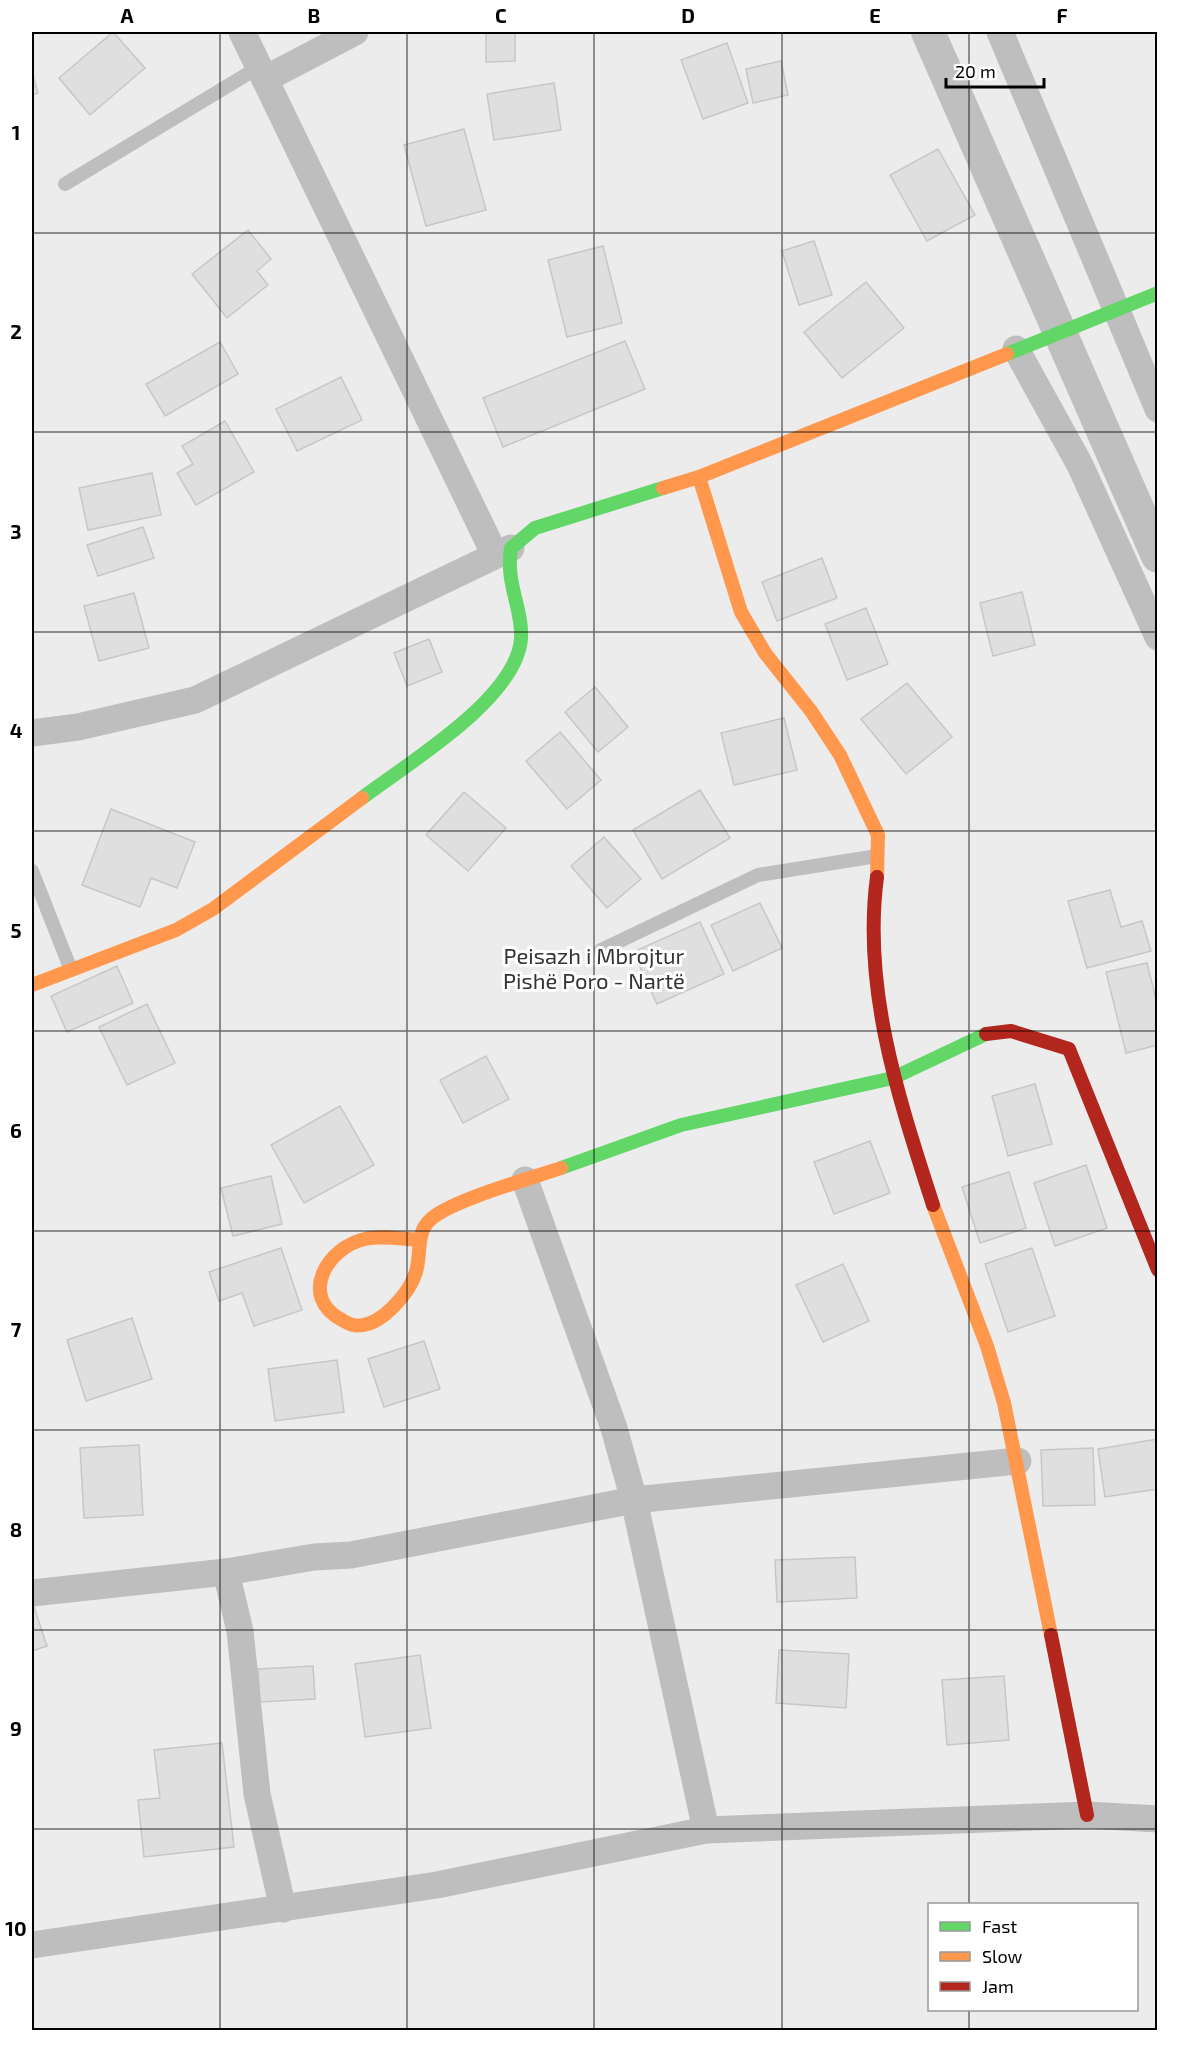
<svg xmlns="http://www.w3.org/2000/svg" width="1189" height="2062" font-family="'Exo 2',sans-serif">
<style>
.green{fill:#ececec;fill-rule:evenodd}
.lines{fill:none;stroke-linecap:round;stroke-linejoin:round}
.canal{stroke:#bfbfbf;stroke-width:34}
.building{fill:#dfdfdf;stroke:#c7c7c7;stroke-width:1.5}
.lane{stroke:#bebebe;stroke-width:14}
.street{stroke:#bebebe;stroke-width:27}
.fast{stroke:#63d668;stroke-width:14}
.slow{stroke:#ff974d;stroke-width:14}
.jam{stroke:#b3261e;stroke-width:14}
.grid{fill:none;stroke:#000;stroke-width:1.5;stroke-opacity:0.55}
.labels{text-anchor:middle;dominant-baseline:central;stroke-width:6;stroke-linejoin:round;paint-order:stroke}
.park-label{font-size:22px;fill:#333;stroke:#fff}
.neatline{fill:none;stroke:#000;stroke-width:2}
.grid-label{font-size:20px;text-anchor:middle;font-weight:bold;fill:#000}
</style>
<rect width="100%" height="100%" fill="#fff"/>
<path class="green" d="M32 32H1157V2030H32ZM930 1904H1136V2010H930Z"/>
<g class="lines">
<polyline class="canal" points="928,32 1158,556"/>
</g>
<g class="building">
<polygon points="113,32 145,68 90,115 59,78"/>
<polygon points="486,32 515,32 515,61 486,62"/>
<polygon points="727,43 748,103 703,119 681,60"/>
<polygon points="781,61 788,95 753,103 746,69"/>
<polygon points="32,72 38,93 32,95"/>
<polygon points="554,83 561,130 494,140 487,94"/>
<polygon points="464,129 486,210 426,226 404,145"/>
<polygon points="938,149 975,215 927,241 890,175"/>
<polygon points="248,230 271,259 257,271 268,285 227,318 192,274"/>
<polygon points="814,241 832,295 799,305 782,251"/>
<polygon points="603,246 622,323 567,337 548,260"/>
<polygon points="866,282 904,328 842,378 804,332"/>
<polygon points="625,341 645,389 503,447 483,398"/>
<polygon points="220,342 238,374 165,416 146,384"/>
<polygon points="341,377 362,420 297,451 276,409"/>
<polygon points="225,421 254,472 196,505 177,473 193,464 182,446"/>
<polygon points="152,473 161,515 88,530 79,488"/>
<polygon points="143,527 154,558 98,576 87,545"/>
<polygon points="822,558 837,598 777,621 762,582"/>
<polygon points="1022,592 1035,645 993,656 980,603"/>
<polygon points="134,593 149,648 99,661 84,606"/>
<polygon points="866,608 888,664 847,680 825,624"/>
<polygon points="429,639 442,672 407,686 394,653"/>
<polygon points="907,683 952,737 906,774 861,719"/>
<polygon points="595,687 628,727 598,752 565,712"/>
<polygon points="784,718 797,770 734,785 721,733"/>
<polygon points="560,732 601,780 567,809 526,761"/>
<polygon points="700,790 730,838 662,879 633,830"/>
<polygon points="464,792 506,828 468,871 426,835"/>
<polygon points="111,809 195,842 177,888 151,878 140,907 82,885"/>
<polygon points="604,837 641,879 607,908 571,866"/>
<polygon points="1110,890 1121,927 1142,921 1151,951 1087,968 1068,901"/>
<polygon points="760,903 782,948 733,971 711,925"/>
<polygon points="700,922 724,974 657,1004 633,952"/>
<polygon points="1147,963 1158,1007 1158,1045 1126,1053 1106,972"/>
<polygon points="117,966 133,1003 67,1032 51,996"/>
<polygon points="147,1004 175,1063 127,1085 99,1027"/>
<polygon points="486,1056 509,1099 463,1123 440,1080"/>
<polygon points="1035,1084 1052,1144 1008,1156 992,1096"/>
<polygon points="340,1106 374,1165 304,1203 271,1145"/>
<polygon points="870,1141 890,1193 834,1214 814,1162"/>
<polygon points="1086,1165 1107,1228 1055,1246 1034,1183"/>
<polygon points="1009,1172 1026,1228 980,1243 962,1187"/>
<polygon points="271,1176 282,1224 233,1236 221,1188"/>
<polygon points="281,1248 302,1310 254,1326 242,1293 219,1301 209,1272"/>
<polygon points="1032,1248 1055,1316 1008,1332 985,1264"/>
<polygon points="843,1264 869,1321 823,1342 796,1285"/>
<polygon points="132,1318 152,1379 86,1401 67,1340"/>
<polygon points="424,1341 440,1389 384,1407 368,1359"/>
<polygon points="337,1360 344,1412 275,1421 268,1369"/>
<polygon points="1158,1439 1158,1489 1105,1497 1098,1449"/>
<polygon points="139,1445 143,1515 84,1518 80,1448"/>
<polygon points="1093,1448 1095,1505 1043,1506 1041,1450"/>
<polygon points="855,1557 857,1598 777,1602 775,1560"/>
<polygon points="34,1607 47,1646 32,1651 32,1608"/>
<polygon points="779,1650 849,1654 846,1708 776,1703"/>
<polygon points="420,1655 431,1728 365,1737 355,1664"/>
<polygon points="313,1666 315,1699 260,1702 258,1669"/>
<polygon points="1004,1676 1009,1740 947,1745 942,1680"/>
<polygon points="222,1743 234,1847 144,1857 138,1800 160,1798 154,1750"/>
</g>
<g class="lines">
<g class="lane">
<polyline points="65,184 259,67"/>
<polyline points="32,871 71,970"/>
<polyline points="601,950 758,875 877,856"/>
</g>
<g class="street">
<polyline points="242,32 495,555"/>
<polyline points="1000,32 1158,409"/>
<polyline points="265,79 355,32"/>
<polyline points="1016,349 1080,465 1158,637"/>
<polyline points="32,733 78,727 195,700 511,548"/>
<polyline points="525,1180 614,1428 634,1500 706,1830"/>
<polyline points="226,1572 240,1631 257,1794 283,1909"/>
<polyline points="32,1593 226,1572 314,1557 351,1555 634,1500 1018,1461"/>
<polyline points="32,1945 437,1885 706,1830 1087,1815 1158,1819"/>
</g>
<g class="fast">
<polyline points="1007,354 1158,293"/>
<path d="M362 798C408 763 516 699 521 639 523 609 505 583 511 548L535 528 663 488"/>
<polyline points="561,1168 681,1125 893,1078 986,1034"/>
</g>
<g class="slow">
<polyline points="699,477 741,612 765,653 811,711 840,755 878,835 877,877"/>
<polyline points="663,488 699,477 1007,354"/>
<polyline points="32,985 176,930 213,909 362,798"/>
<polyline points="933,1205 987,1346 1004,1403 1051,1635"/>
<path d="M420 1240C403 1239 381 1235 365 1239 327 1247 298 1297 342 1320 349 1324 354 1327 363 1325 384 1322 410 1292 416 1272 421 1256 416 1232 430 1220 449 1201 532 1178 561 1168"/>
</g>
<g class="jam">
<path d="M877 877C862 989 899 1099 933 1205"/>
<polyline points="986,1034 1011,1031 1069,1049 1158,1270"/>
<polyline points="1051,1635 1087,1815"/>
</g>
</g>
<path class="grid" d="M220 32V2030M407 32V2030M594 32V2030M782 32V2030M969 32V1904M32 233H1158M32 432H1158M32 632H1158M32 831H1158M32 1031H1158M32 1231H1158M32 1430H1158M32 1630H1158M32 1829H1158M969 2010V2030"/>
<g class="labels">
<g class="park-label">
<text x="594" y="955">Peisazh i Mbrojtur<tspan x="594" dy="25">Pishë Poro - Nartë</tspan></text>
</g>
</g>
<rect width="1189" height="2062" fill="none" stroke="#ffffff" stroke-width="66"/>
<rect x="928" y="1903" width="210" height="108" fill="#ffffff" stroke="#999999" stroke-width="1.5"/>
<rect x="940" y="1922" width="30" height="9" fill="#63d668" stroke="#999999" stroke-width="1.5"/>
<text x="982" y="1933" font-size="18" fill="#000000">Fast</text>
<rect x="940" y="1952" width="30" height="9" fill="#ff974d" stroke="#999999" stroke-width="1.5"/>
<text x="982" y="1963" font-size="18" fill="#000000">Slow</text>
<rect x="940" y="1982" width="30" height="9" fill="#b3261e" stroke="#999999" stroke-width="1.5"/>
<text x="982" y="1993" font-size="18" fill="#000000">Jam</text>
<path d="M946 78v9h98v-9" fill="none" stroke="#000000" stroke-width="3"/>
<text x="955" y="78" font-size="18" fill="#000000" stroke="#ffffff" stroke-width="4.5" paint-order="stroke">20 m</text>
<rect x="33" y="33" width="1123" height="1996" class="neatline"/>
<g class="grid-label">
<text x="127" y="23">A</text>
<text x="314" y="23">B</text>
<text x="501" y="23">C</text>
<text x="688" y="23">D</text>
<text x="875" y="23">E</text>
<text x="1062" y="23">F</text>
<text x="16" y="140">1</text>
<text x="16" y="339">2</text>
<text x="16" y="539">3</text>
<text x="16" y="738">4</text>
<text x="16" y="938">5</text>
<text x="16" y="1138">6</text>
<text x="16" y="1337">7</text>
<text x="16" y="1537">8</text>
<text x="16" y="1736">9</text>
<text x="16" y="1936">10</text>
</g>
</svg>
